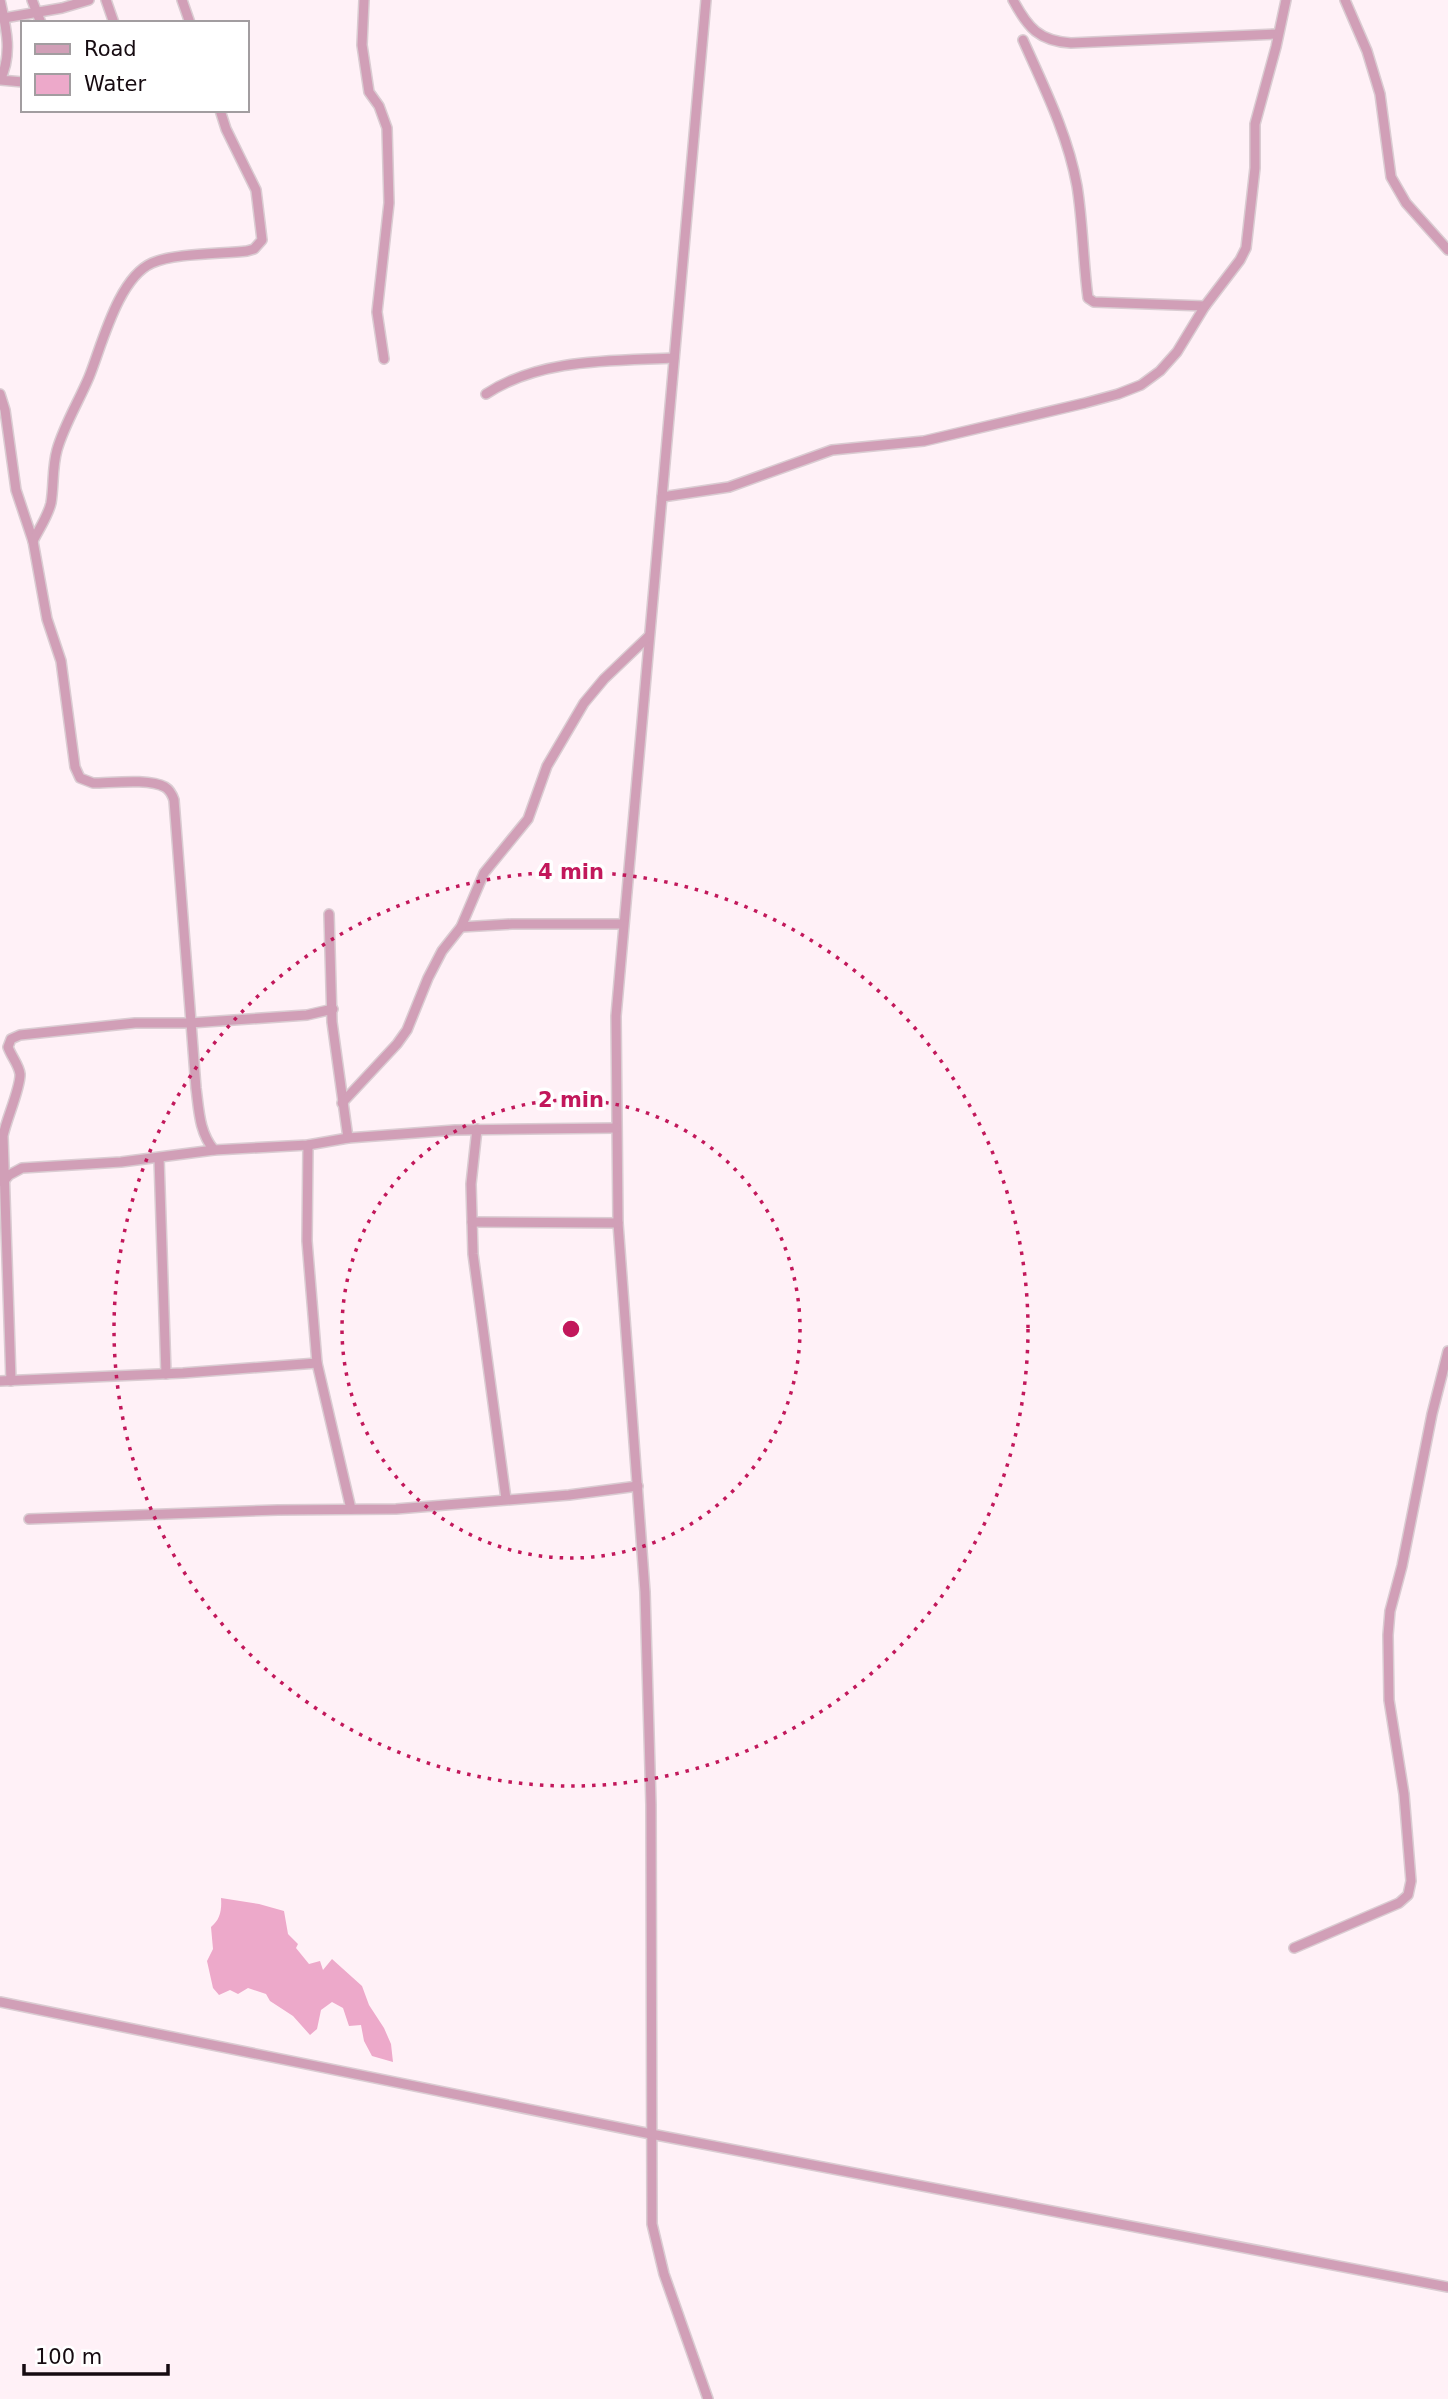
<svg xmlns="http://www.w3.org/2000/svg" width="1448" height="2399" font-family="'DejaVu Sans',sans-serif">
<style>
.water{fill:#eda9ca}
.lines{fill:none;stroke-linecap:round;stroke-linejoin:round}
.minor-casing{stroke:#daccd2;stroke-width:12}
.minor{stroke:#d19fb7;stroke-width:9}
.ring{fill:none;stroke:#c2185b;stroke-width:3.5;stroke-dasharray:3.5 7}
.centre{fill:#c2185b;stroke:#fff;stroke-width:3.5}
.ring-label{font-size:21px;text-anchor:middle;font-weight:bold;fill:#c2185b;stroke:#fff;stroke-width:7;stroke-linejoin:round;paint-order:stroke}
</style>
<rect width="100%" height="100%" fill="#fff1f7"/>
<path class="water" d="M221 1898 259 1904 284 1911 288 1934 298 1944 296 1948 309 1964 320 1961 323 1970 332 1959 362 1986 369 2005 384 2028 391 2044 393 2062 372 2056 364 2041 361 2025 349 2026 343 2008 332 2002 321 2010 317 2029 310 2035 293 2016 270 2001 266 1994 248 1988 238 1994 230 1990 219 1995 213 1988 207 1961 213 1949 211 1927C220 1920 222 1910 221 1898Z"/>
<g class="lines">
<g class="minor-casing">
<g id="minor">
<path d="M0 0C6 27 13 54 0 80L23 82"/>
<polyline points="32,0 41,23"/>
<polyline points="106,0 114,23"/>
<polyline points="182,0 190,23"/>
<polyline points="364,0 362,45 369,92 379,106 387,128 389,203 377,312 384,359"/>
<polyline points="706,0 616,1016 618,1223 645,1592 651,1805 652,2224 664,2274 708,2399"/>
<path d="M1013 0C1028 28 1039 41 1071 43L1278 34"/>
<polyline points="1345,0 1367,51 1380,94 1391,177 1406,203 1448,250"/>
<polyline points="4,18 62,8 89,0"/>
<path d="M1023 40C1044 87 1068 135 1077 186 1083 223 1083 261 1088 298L1094 302 1205 306"/>
<path d="M0 394 5 410 16 490 33 541 47 619 61 661 75 767 80 778 93 783C111 783 149 778 165 787 170 790 172 794 174 800L196 1088C199 1110 199 1132 214 1150"/>
<path d="M486 394C540 358 612 361 674 358"/>
<polyline points="662,497 729,487 832,450 924,441 1085,403 1118,394 1141,385 1160,371 1177,352 1205,306 1240,260 1246,248 1255,168 1255,124 1276,47 1286,0"/>
<path d="M33 541C39 529 48 516 51 503 54 485 52 468 57 450 64 425 79 401 89 377 102 345 118 278 152 263 174 253 221 254 247 251L254 249 262 240 256 190 226 129 220 110"/>
<polyline points="329,914 332,1022 348,1138"/>
<polyline points="461,927 512,924 623,924"/>
<polyline points="342,1103 397,1044 407,1030 428,978 442,951 461,927 484,873 528,819 547,766 584,703 604,679 649,636"/>
<polyline points="477,1129 471,1184 473,1254 506,1499"/>
<polyline points="308,1145 307,1241 317,1363 351,1509"/>
<polyline points="159,1158 166,1374"/>
<polyline points="3,1182 9,1175 22,1168 121,1162 214,1150 308,1145 348,1138 455,1130 616,1128"/>
<polyline points="472,1222 618,1223"/>
<polyline points="0,1381 183,1373 317,1363"/>
<path d="M11 1381 3 1136C6 1120 21 1087 20 1074 19 1065 11 1056 8 1047L11 1039 20 1035 135 1023H190L307 1015 333 1009"/>
<polyline points="29,1519 278,1510 396,1509 569,1495 638,1486"/>
<polyline points="1294,1948 1399,1903 1408,1895 1411,1881 1404,1794 1389,1700 1388,1635 1390,1611 1402,1566 1432,1414 1448,1351"/>
<polyline points="0,2002 651,2134 1448,2287"/>
</g>
</g>
<use href="#minor" class="minor"/>
</g>
<g class="ring">
<circle cx="571" cy="1329" r="229"/>
<circle cx="571" cy="1329" r="457"/>
</g>
<circle cx="571" cy="1329" r="10" class="centre"/>
<g class="ring-label">
<text x="571" y="879">4 min</text>
<text x="571" y="1107">2 min</text>
</g>
<rect x="21" y="21" width="228" height="91" fill="#ffffff" stroke="#a29da0" stroke-width="2"/>
<rect x="35" y="44" width="35" height="10" fill="#d19fb7" stroke="#a29da0" stroke-width="2"/>
<text x="84" y="56" font-size="21" fill="#160b11">Road</text>
<rect x="35" y="74" width="35" height="21" fill="#eda9ca" stroke="#a29da0" stroke-width="2"/>
<text x="84" y="91" font-size="21" fill="#160b11">Water</text>
<path d="M24 2364v10h144v-10" fill="none" stroke="#160b11" stroke-width="3.5"/>
<text x="35" y="2364" font-size="21" fill="#160b11" stroke="#ffffff" stroke-width="5" paint-order="stroke">100 m</text>
</svg>
